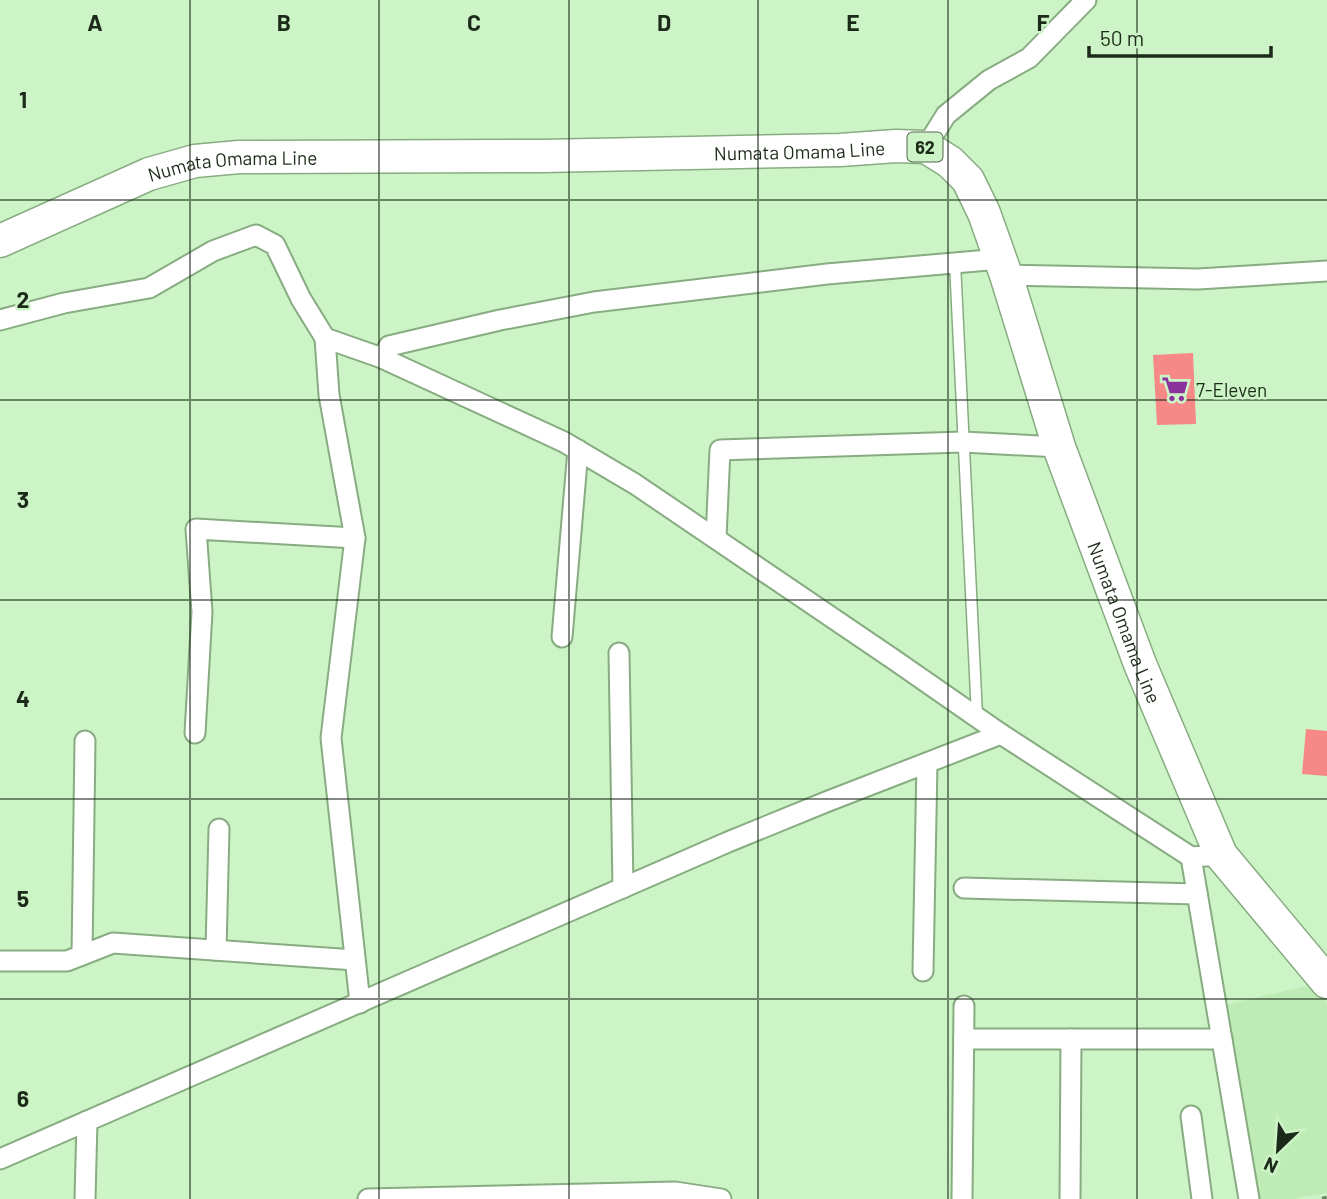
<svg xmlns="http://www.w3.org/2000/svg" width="1327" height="1199" font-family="Barlow,sans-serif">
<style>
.built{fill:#beebb6}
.building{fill:#f68888}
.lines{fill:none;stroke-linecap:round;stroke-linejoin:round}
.lane-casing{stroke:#87ac81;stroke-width:13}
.street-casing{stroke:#87ac81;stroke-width:23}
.primary-casing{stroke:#87ac81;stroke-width:35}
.path{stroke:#6d8668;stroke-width:4.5;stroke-dasharray:5 3.5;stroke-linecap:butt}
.lane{stroke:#fff;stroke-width:10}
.street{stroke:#fff;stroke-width:19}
.primary{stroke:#fff;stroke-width:32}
.grid{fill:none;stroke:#1c2a19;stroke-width:2;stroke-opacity:0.55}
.labels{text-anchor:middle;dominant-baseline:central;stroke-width:5;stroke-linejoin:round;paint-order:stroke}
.shield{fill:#cdf4c6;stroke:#51674d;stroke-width:2}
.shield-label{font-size:18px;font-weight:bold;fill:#1c2a19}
.street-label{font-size:19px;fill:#1c2a19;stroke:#cdf4c6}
.poi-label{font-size:19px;fill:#1c2a19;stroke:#cdf4c6;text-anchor:start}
.grid-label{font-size:23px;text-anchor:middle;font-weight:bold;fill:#1c2a19;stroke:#cdf4c6;stroke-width:5;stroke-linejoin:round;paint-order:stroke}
</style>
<rect width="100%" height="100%" fill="#cdf4c6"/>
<polygon class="built" points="1311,985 1327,1004 1327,1193 1293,1199 1258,1199 1224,1005"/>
<g class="building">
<polygon points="1193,353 1196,424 1157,425 1153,355"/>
<polygon points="1306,729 1327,731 1327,776 1302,774"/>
</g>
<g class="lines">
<g class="lane-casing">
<polyline id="lane" points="955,263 977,716"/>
</g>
<g class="street-casing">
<g id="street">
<polyline points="926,147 946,115 989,80 1029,58 1086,0"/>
<polyline points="1006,275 1198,279 1327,271"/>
<polyline points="0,320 64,303 149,288 213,251 256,235 275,245 301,299 325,338 382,358 564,442 635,484 893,659 1001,734"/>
<polyline points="325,338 329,395 355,538 331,738 360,1003"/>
<polyline points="382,358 389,346 500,320 594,302 827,274 1000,259"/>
<polyline points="716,538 720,450 963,442 1059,447"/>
<polyline points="562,637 578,450"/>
<polyline points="619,653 623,888"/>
<polyline points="195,733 202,612 196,529 355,538"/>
<polyline points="1191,857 1249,1199"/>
<polyline points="964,888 1197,894"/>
<polyline points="216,950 219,829"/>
<polyline points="82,955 85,741"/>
<polyline points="0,961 67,961 113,943 355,960"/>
<polyline points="923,971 927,763"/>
<polyline points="964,1039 1222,1039"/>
<polyline points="1191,1116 1202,1199"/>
<polyline points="0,1159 728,842 826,802 1001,734 1191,857 1221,855"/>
<polyline points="85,1199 87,1121"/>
<polyline points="368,1199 675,1192 721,1199"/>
<polyline points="962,1199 964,1006"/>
<polyline points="1070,1199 1071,1039"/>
</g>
</g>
<g class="primary-casing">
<g id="primary">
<path id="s1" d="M0 241 149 174 195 161 239 157 542 156 840 150 896 146 926 147 950 162 968 180 984 213 1006 275 1059 447 1140 664 1221 855 1327 982"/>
</g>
</g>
<polyline class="path" points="1322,1199 1327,1198"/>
<use href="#lane" class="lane"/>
<use href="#street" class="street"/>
<use href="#primary" class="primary"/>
</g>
<path class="grid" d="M190 0V1199M379 0V1199M569 0V1199M758 0V1199M948 0V1199M1137 0V1199M0 200H1327M0 400H1327M0 600H1327M0 799H1327M0 999H1327"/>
<defs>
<g id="supermarket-bare" transform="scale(2.1)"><path d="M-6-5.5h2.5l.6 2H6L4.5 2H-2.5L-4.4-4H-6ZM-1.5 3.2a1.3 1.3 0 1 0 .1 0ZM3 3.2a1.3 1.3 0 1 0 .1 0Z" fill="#8b319c" stroke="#cdf4c6" stroke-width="2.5" paint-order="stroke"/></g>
</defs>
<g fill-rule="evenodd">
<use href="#supermarket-bare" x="1175" y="389"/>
</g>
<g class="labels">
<rect class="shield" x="907.5" y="132.5" width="35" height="29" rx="5"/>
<g class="shield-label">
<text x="925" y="147">62</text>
</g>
<g class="street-label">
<text stroke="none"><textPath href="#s1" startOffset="816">Numata Omama Line</textPath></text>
<text stroke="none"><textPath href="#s1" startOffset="248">Numata Omama Line</textPath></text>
<text stroke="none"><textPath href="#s1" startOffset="1466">Numata Omama Line</textPath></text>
</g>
<g class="poi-label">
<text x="1196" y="389">7-Eleven</text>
</g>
</g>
<g class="grid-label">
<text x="95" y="31">A</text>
<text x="284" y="31">B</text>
<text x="474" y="31">C</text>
<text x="664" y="31">D</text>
<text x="853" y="31">E</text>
<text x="1043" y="31">F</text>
<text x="23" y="108">1</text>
<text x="23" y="308">2</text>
<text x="23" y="508">3</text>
<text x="23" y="707">4</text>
<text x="23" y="907">5</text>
<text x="23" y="1107">6</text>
</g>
<g transform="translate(1278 1150) rotate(205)" stroke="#cdf4c6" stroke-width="5" paint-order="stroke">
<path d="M0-5L12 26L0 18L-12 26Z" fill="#1c2a19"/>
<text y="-10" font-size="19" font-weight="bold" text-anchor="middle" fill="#1c2a19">N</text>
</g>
<path d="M1089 46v10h182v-10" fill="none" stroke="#1c2a19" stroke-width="3.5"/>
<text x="1100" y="46" font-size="21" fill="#1c2a19" stroke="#cdf4c6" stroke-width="5" paint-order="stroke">50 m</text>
</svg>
